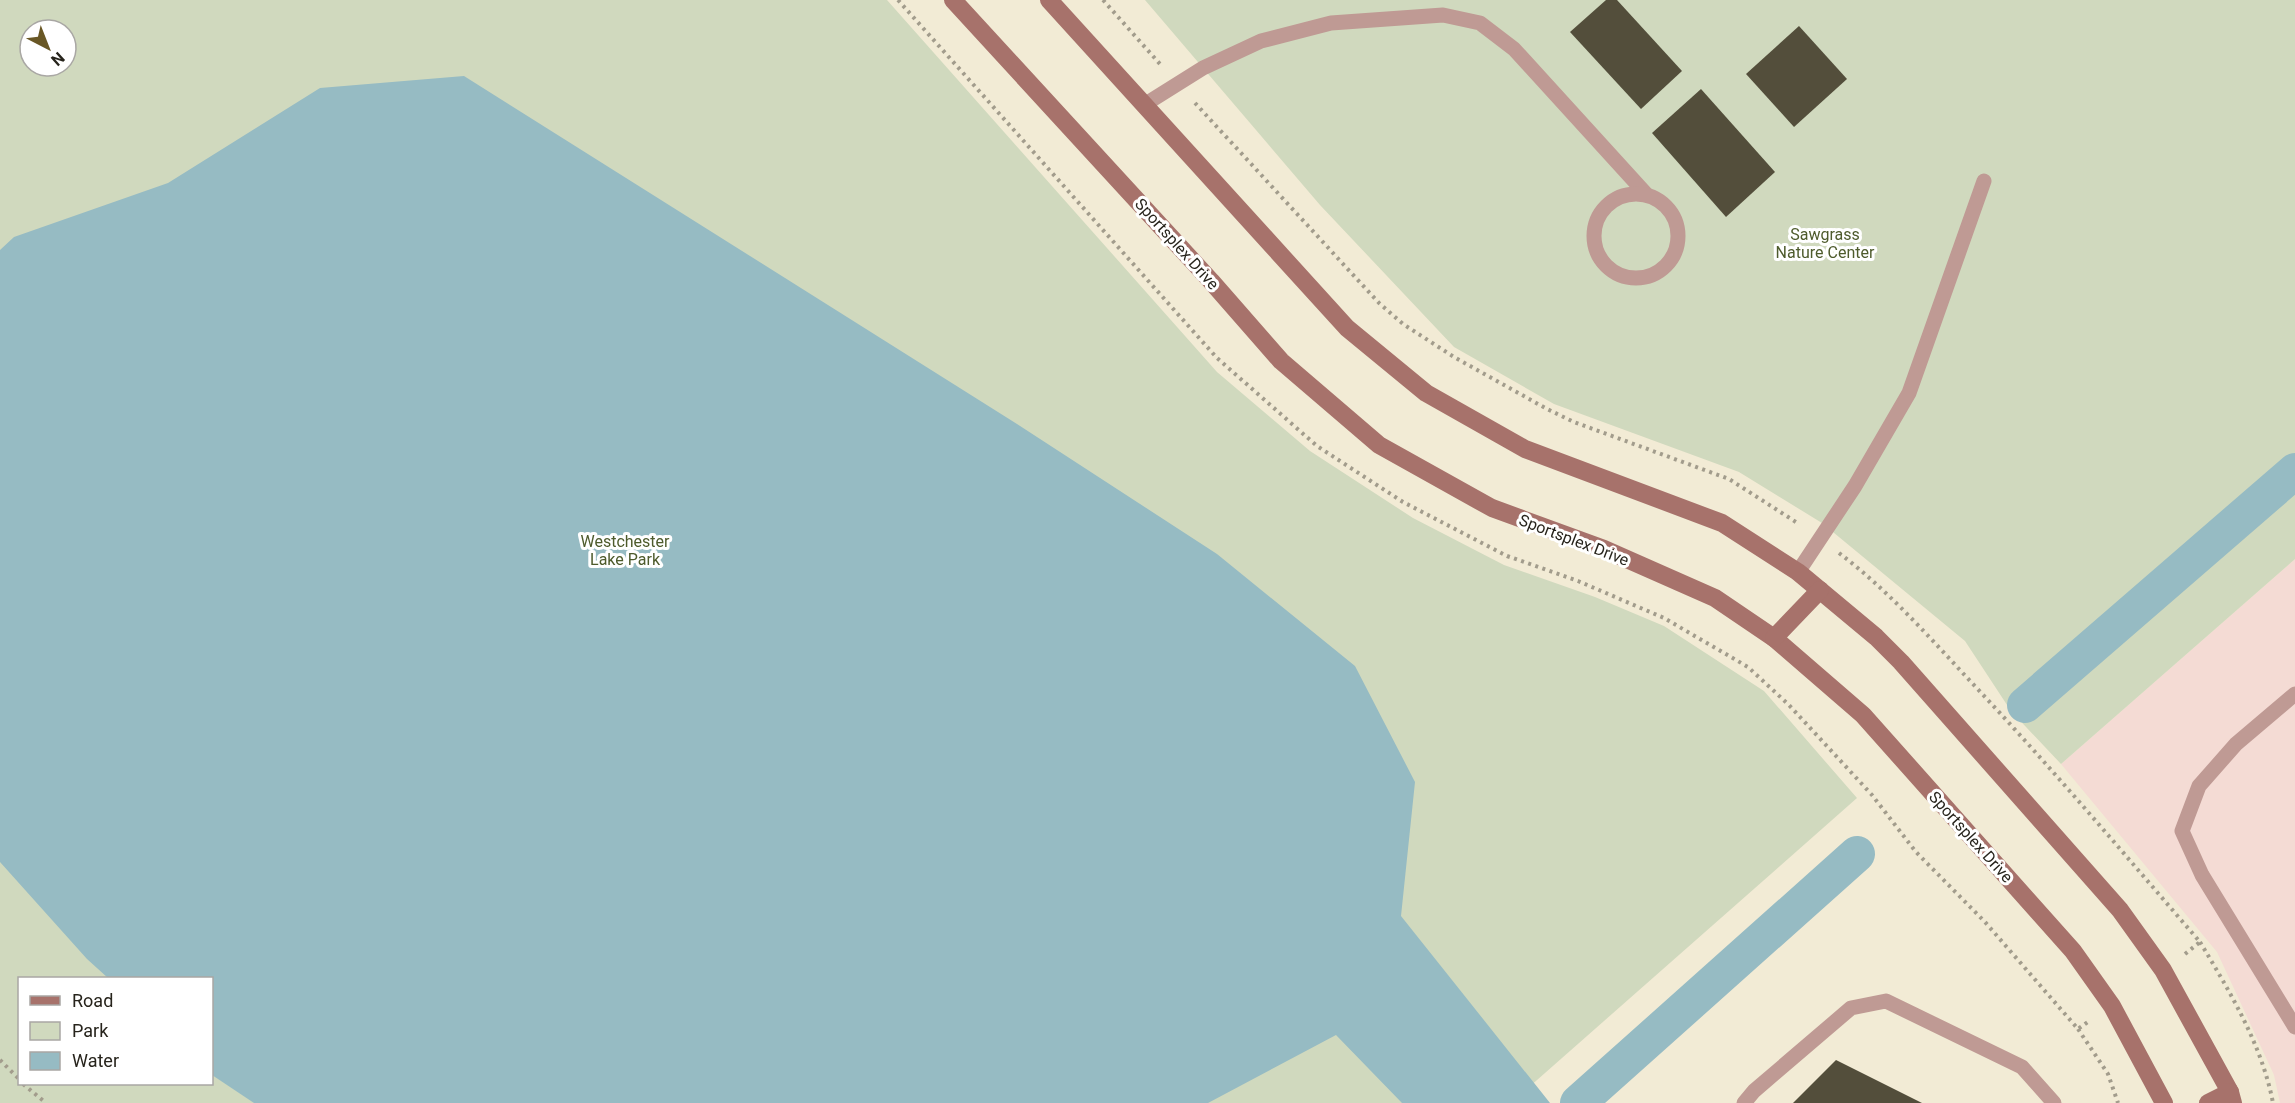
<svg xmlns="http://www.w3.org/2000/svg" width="2295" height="1103" font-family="Roboto,sans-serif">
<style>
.education{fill:#f4dbd4}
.green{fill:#d0d9be;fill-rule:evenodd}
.water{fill:#96bbc3}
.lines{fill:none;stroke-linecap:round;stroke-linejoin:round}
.canal{stroke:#96bbc3;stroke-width:36}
.building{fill:#534e3b}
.path{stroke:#a29c8c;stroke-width:4;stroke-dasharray:3 4.5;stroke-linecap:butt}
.lane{stroke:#bf9a94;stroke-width:15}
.secondary{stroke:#a7726b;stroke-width:18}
.labels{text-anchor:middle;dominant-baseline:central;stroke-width:6;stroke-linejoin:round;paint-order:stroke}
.park-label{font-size:16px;fill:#4e5b2c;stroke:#fff}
.street-label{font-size:16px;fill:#27241c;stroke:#fff}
</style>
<rect width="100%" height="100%" fill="#f2ebd5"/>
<polygon class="education" points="2295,559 2295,1103 2280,1103 2274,1075 2217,952 2061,764"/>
<g class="green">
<path d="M0 0H887L1217 372 1310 451 1413 518 1504 565 1595 597 1664 626 1764 691 1857 798 1511 1103H0ZM30 30H66V66H30ZM20 978H212V1084H20Z"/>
<polygon points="1145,0 2295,0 2295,559 2061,764 2011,711 1965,641 1822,523 1739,472 1554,404 1454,347 1320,205"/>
</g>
<polygon class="water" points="464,76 1017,424 1217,554 1355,666 1415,782 1401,916 1550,1103 1402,1103 1336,1035 1208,1103 254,1103 212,1075 212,978 108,978 87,959 0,862 0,250 14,237 168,183 320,88"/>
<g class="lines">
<g class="canal">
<polyline points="2025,705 2295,471"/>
<polyline points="1578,1103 1857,854"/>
</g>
</g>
<g class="building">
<polygon points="1606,0 1617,0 1682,71 1641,109 1570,32"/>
<polygon points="1799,26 1847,79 1794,127 1746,74"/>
<polygon points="1701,89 1775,172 1726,217 1652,133"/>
<polygon points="1836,1060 1922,1103 1793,1103"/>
</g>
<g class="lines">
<g class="path">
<polyline points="898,0 1217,358 1317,446 1403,502 1507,556 1578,581 1664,618 1748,667 1789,705 1872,795 1916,852 1985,922 2078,1029 2089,1021"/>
<polyline points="1103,0 1160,64"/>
<polyline points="1195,103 1379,303 1403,324 1454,357 1547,409 1574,422 1729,479 1799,524"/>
<path d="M1839 553C1888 590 1930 638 1972 683 2051 767 2125 855 2200 942L2185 954"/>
<path d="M2200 942C2230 992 2262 1045 2273 1103"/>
<polyline points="2078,1029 2108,1074 2118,1103"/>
<polyline points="0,1060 20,1080"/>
<polyline points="23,1084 46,1103"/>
</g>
<g class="lane">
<polyline points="1144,105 1203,68 1261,41 1331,23 1443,15 1480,23 1514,49 1647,195"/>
<circle cx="1636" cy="236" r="42"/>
<polyline points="1798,572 1855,486 1909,393 1984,181"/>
<polyline points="2295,694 2236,744 2199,786 2182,831 2202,875 2295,1027"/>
<polyline points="1744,1103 1754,1091 1851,1008 1886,1001 2022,1067 2054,1103"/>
</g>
<g class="secondary">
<polyline points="953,0 1211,281 1281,361 1379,445 1492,508 1604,549 1715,598 1774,638 1863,715 2073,951 2112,1006 2164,1103"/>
<polyline points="1049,0 1347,328 1426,393 1525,449 1722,523 1798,572 1876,637 1901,662 2120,910 2163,970 2230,1092 2233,1103"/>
<polyline points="1774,638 1820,590"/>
<polyline points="2208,1103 2230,1092"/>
</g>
</g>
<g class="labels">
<g class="park-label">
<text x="1825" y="234">Sawgrass<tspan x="1825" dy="18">Nature Center</tspan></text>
<text x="625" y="541">Westchester<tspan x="625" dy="18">Lake Park</tspan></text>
</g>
<g class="street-label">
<text transform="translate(1177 244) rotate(48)">Sportsplex Drive</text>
<text transform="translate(1574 540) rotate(21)">Sportsplex Drive</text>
<text transform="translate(1971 837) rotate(48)">Sportsplex Drive</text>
</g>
</g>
<rect x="18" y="977" width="195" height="108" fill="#ffffff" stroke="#a9a7a4" stroke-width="1.5"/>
<rect x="30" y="996" width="30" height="9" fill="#a7726b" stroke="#a9a7a4" stroke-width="1.5"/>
<text x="72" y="1007" font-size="18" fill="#27241c">Road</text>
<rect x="30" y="1022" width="30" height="18" fill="#d0d9be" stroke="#a9a7a4" stroke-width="1.5"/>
<text x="72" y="1037" font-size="18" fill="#27241c">Park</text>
<rect x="30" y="1052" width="30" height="18" fill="#96bbc3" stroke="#a9a7a4" stroke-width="1.5"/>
<text x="72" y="1067" font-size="18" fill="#27241c">Water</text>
<g transform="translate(48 48) rotate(138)"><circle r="28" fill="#ffffff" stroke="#a9a7a4" stroke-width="1.5"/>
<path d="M0-4.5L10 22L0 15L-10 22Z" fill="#695725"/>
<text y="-9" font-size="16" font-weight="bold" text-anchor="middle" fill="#27241c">N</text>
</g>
</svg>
